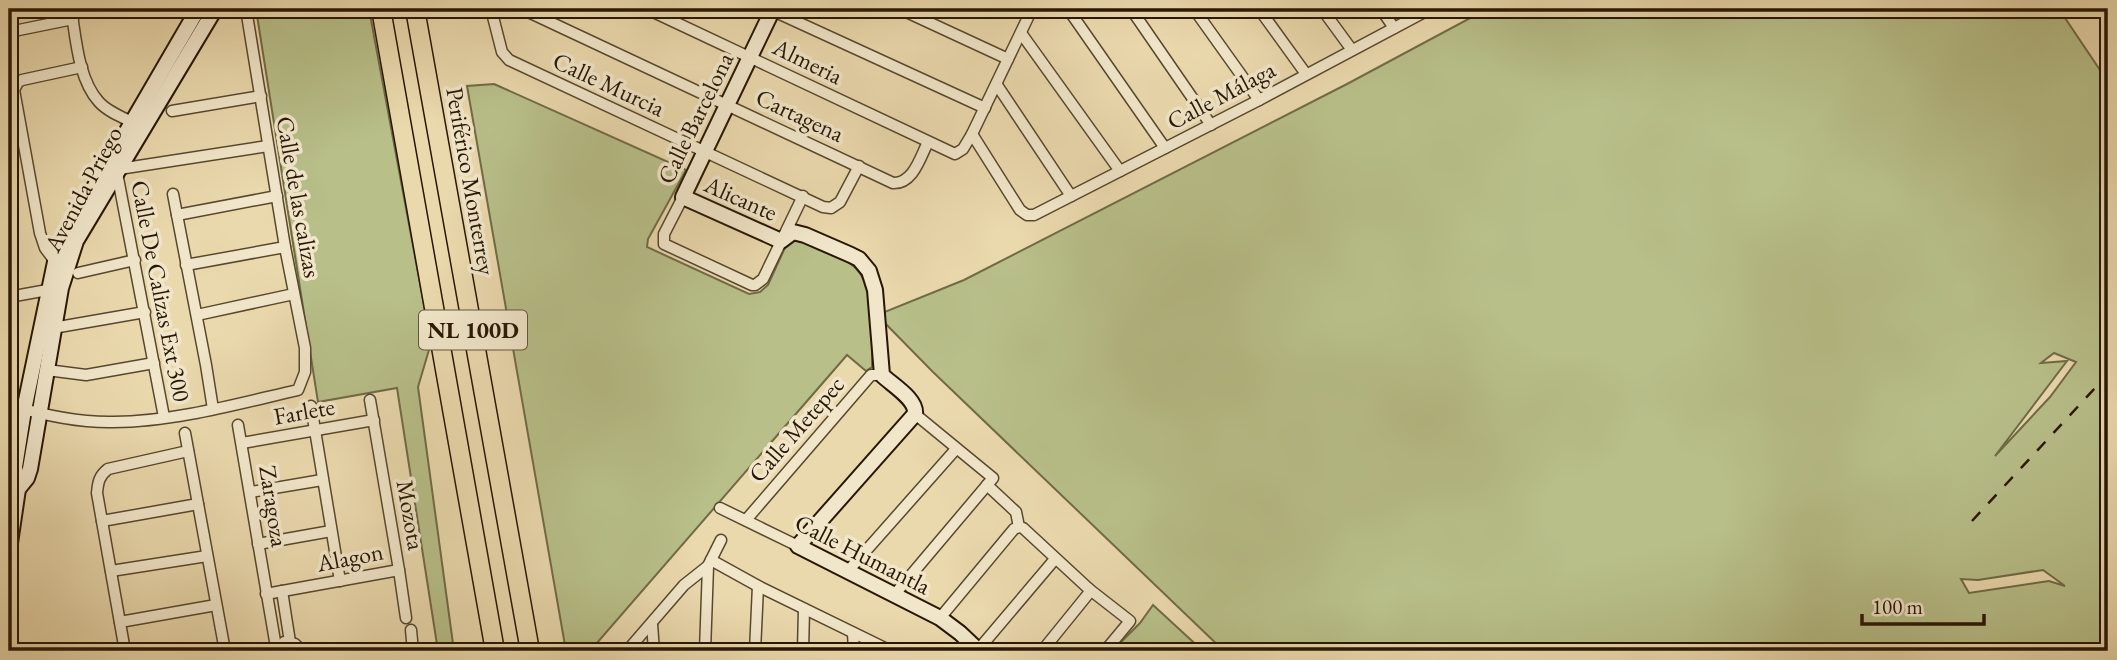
<svg xmlns="http://www.w3.org/2000/svg" width="2117" height="660" font-family="'EB Garamond',serif">
<style>
.green{fill:#b8bf89;stroke:#706b46;stroke-width:2;fill-rule:evenodd}
.lines{fill:none;stroke-linecap:round;stroke-linejoin:round}
.street-casing{stroke:#58482e;stroke-width:13}
.secondary-casing{stroke:#281704;stroke-width:18}
.highway-casing{stroke:#281704;stroke-width:21}
.street{stroke:#f1e6ca;stroke-width:10}
.secondary{stroke:#f1e6ca;stroke-width:14}
.highway{stroke:#ead9ad;stroke-width:18}
.rail{stroke:#281704;stroke-width:2.5;stroke-dasharray:12 12;stroke-linecap:butt}
.labels{text-anchor:middle;dominant-baseline:central;stroke-width:7;stroke-linejoin:round;paint-order:stroke}
.shield{fill:#f1e6ca;stroke:#64553f;stroke-width:2}
.shield-label{font-size:23px;font-weight:bold;fill:#281704}
.street-label{font-size:24px;fill:#281704;stroke:#f1e6ca}
</style>
<rect width="100%" height="100%" fill="#ead9ad"/>
<filter id="stains"><feTurbulence type="fractalNoise" baseFrequency=".00286" numOctaves="4"/><feColorMatrix values="0 0 0 0 .2 0 0 0 0 .09 0 0 0 0 .02 0 0 0 .5 -.17"/></filter>
<radialGradient id="worn" r=".72"><stop offset=".6" stop-color="#630" stop-opacity="0"/><stop offset="1" stop-color="#630" stop-opacity=".3"/></radialGradient>
<g class="green">
<polygon points="256,9 369,9 431,343 418,387 454,651 438,651 397,388 318,402"/>
<path d="M1487 9H2059L2108 82V651H1224L933 372 877 315 964 280 1347 84ZM2054 353 2076 362 2050 397 1995 456 2067 361 2041 363ZM2043 570 2065 586 2049 581 1969 593 1961 579 1978 580Z"/>
<path d="M494 84 686 170 648 239 647 247 749 294 760 292 768 285 788 241C801 239 811 246 824 251 832 255 842 258 849 263 879 282 872 336 872 367L866 371 847 355 590 651H566L467 86Z"/>
<polygon points="1153,605 1203,651 1112,651 1140,623"/>
</g>
<g class="lines">
<g class="street-casing">
<g id="street">
<path d="M71 9C76 38 78 79 99 102 108 112 124 118 136 124"/>
<polyline points="491,9 502,52 509,60 823,207 831,208 840,202 859,166"/>
<path d="M522 9 893 183C913 184 920 158 928 142"/>
<polyline points="647,9 955,154 963,149 972,134 1032,9"/>
<polyline points="769,9 985,108"/>
<polyline points="900,9 1008,59"/>
<polyline points="1020,9 1030,13"/>
<polyline points="1068,9 1165,148"/>
<polyline points="1131,9 1211,125"/>
<polyline points="1194,9 1259,100"/>
<polyline points="1259,9 1306,74"/>
<polyline points="1322,9 1352,50"/>
<polyline points="1381,9 1394,28"/>
<polyline points="114,12 133,9"/>
<polyline points="9,32 73,19"/>
<polyline points="1021,33 1120,171"/>
<polyline points="997,85 1071,196"/>
<polyline points="172,111 261,96"/>
<polyline points="972,134 1020,210 1027,215 1034,215 1259,100 1430,9"/>
<polyline points="119,169 268,146"/>
<polyline points="117,173 164,417"/>
<polyline points="173,194 206,365 213,409"/>
<polyline points="683,197 664,234 664,244 752,285 755,285 763,279 803,196"/>
<polyline points="177,215 277,196"/>
<polyline points="57,264 45,248 40,233 14,90 18,82 22,80 82,67"/>
<polyline points="186,265 285,247"/>
<polyline points="78,273 135,260"/>
<polyline points="9,297 53,289"/>
<polyline points="197,315 294,294"/>
<polyline points="53,328 145,312"/>
<polyline points="47,370 86,375 154,363"/>
<polyline points="370,400 399,570 406,618"/>
<path d="M9 405C43 415 78 423 114 422 173 422 241 403 298 390L305 372V348L285 247 246 9"/>
<polyline points="311,406 340,581"/>
<polyline points="238,425 276,647"/>
<polyline points="185,433 225,651"/>
<polyline points="242,443 374,420"/>
<polyline points="987,485 1016,512 1019,527"/>
<polyline points="251,492 322,480"/>
<polyline points="720,508 798,546"/>
<polyline points="746,520 871,375 882,375"/>
<polyline points="102,521 198,504"/>
<polyline points="1019,527 1023,528 1089,589 1130,621 1105,651"/>
<polyline points="258,544 331,531"/>
<polyline points="711,560 758,586 891,651"/>
<polyline points="111,571 207,556"/>
<polyline points="848,571 956,449"/>
<polyline points="282,591 290,642"/>
<polyline points="266,594 399,570"/>
<polyline points="895,594 993,478 915,414"/>
<polyline points="940,618 1014,529 1019,527"/>
<polyline points="120,622 216,605"/>
<polyline points="652,624 654,651"/>
<polyline points="411,630 413,651"/>
<polyline points="853,633 854,651"/>
<polyline points="284,642 295,644 302,651"/>
<polyline points="978,650 1055,559"/>
<path d="M125 651 97 493C98 482 99 476 108 469L188 451"/>
<polyline points="627,651 684,585 708,566 721,540"/>
<polyline points="705,651 708,566"/>
<polyline points="755,651 758,586"/>
<polyline points="803,651 804,609"/>
<polyline points="1042,651 1089,593 1089,589"/>
</g>
</g>
<g class="secondary-casing">
<g id="secondary">
<path d="M773 9 683 197 781 241 793 232 805 235 851 255 859 259 869 271 875 290 882 375C892 385 917 399 915 414L798 546 940 618 960 633 979 651"/>
<polyline points="18,489 27,478 30,469 61,288 76,241 215,9"/>
<polyline points="9,550 18,489 15,467 24,410 55,262 67,234 198,9"/>
</g>
</g>
<g class="highway-casing">
<g id="highway">
<polyline points="381,9 495,651"/>
<polyline points="415,9 530,651"/>
</g>
</g>
<use href="#street" class="street"/>
<use href="#secondary" class="secondary"/>
<use href="#highway" class="highway"/>
<polyline class="rail" points="1972,521 2108,374"/>
</g>
<g class="labels">
<rect class="shield" x="419" y="310.5" width="108" height="39" rx="5"/>
<g class="shield-label">
<text x="473" y="330">NL 100D</text>
</g>
<g class="street-label">
<text transform="translate(808 61) rotate(26)">Almeria</text>
<text transform="translate(609 84) rotate(25)">Calle Murcia</text>
<text transform="translate(1221 95) rotate(-28)">Calle Málaga</text>
<text transform="translate(800 115) rotate(25)">Cartagena</text>
<text transform="translate(695 118) rotate(-64)">Calle Barcelona</text>
<text transform="translate(471 181) rotate(80)">Periférico Monterrey</text>
<text transform="translate(83 189) rotate(-62)">Avenida Priego</text>
<text transform="translate(299 197) rotate(80)">Calle de las calizas</text>
<text transform="translate(741 198) rotate(24)">Alicante</text>
<text transform="translate(161 291) rotate(79)">Calle De Calizas Ext 300</text>
<text transform="translate(304 411) rotate(-10)">Farlete</text>
<text transform="translate(796 429) rotate(-49)">Calle Metepec</text>
<text transform="translate(274 506) rotate(81)">Zaragoza</text>
<text transform="translate(411 515) rotate(80)">Mozota</text>
<text transform="translate(863 554) rotate(27)">Calle Humantla</text>
<text transform="translate(350 557) rotate(-11)">Alagon</text>
</g>
</g>
<rect width="2117" height="660" fill="none" stroke="#ead9ad" stroke-width="35"/>
<rect x="10" y="10" width="2096" height="639" fill="none" stroke="#281704" stroke-width="3.5"/>
<rect x="18" y="18" width="2082" height="625" fill="none" stroke="#281704" stroke-width="2"/>
<path d="M1862 614v10h122v-10" fill="none" stroke="#281704" stroke-width="3.5"/>
<text x="1872" y="614" font-size="21" fill="#281704" stroke="#f1e6ca" stroke-width="5" paint-order="stroke">100 m</text>
<rect width="100%" height="100%" filter="url(#stains)"/>
<rect width="100%" height="100%" fill="url(#worn)"/>
</svg>
